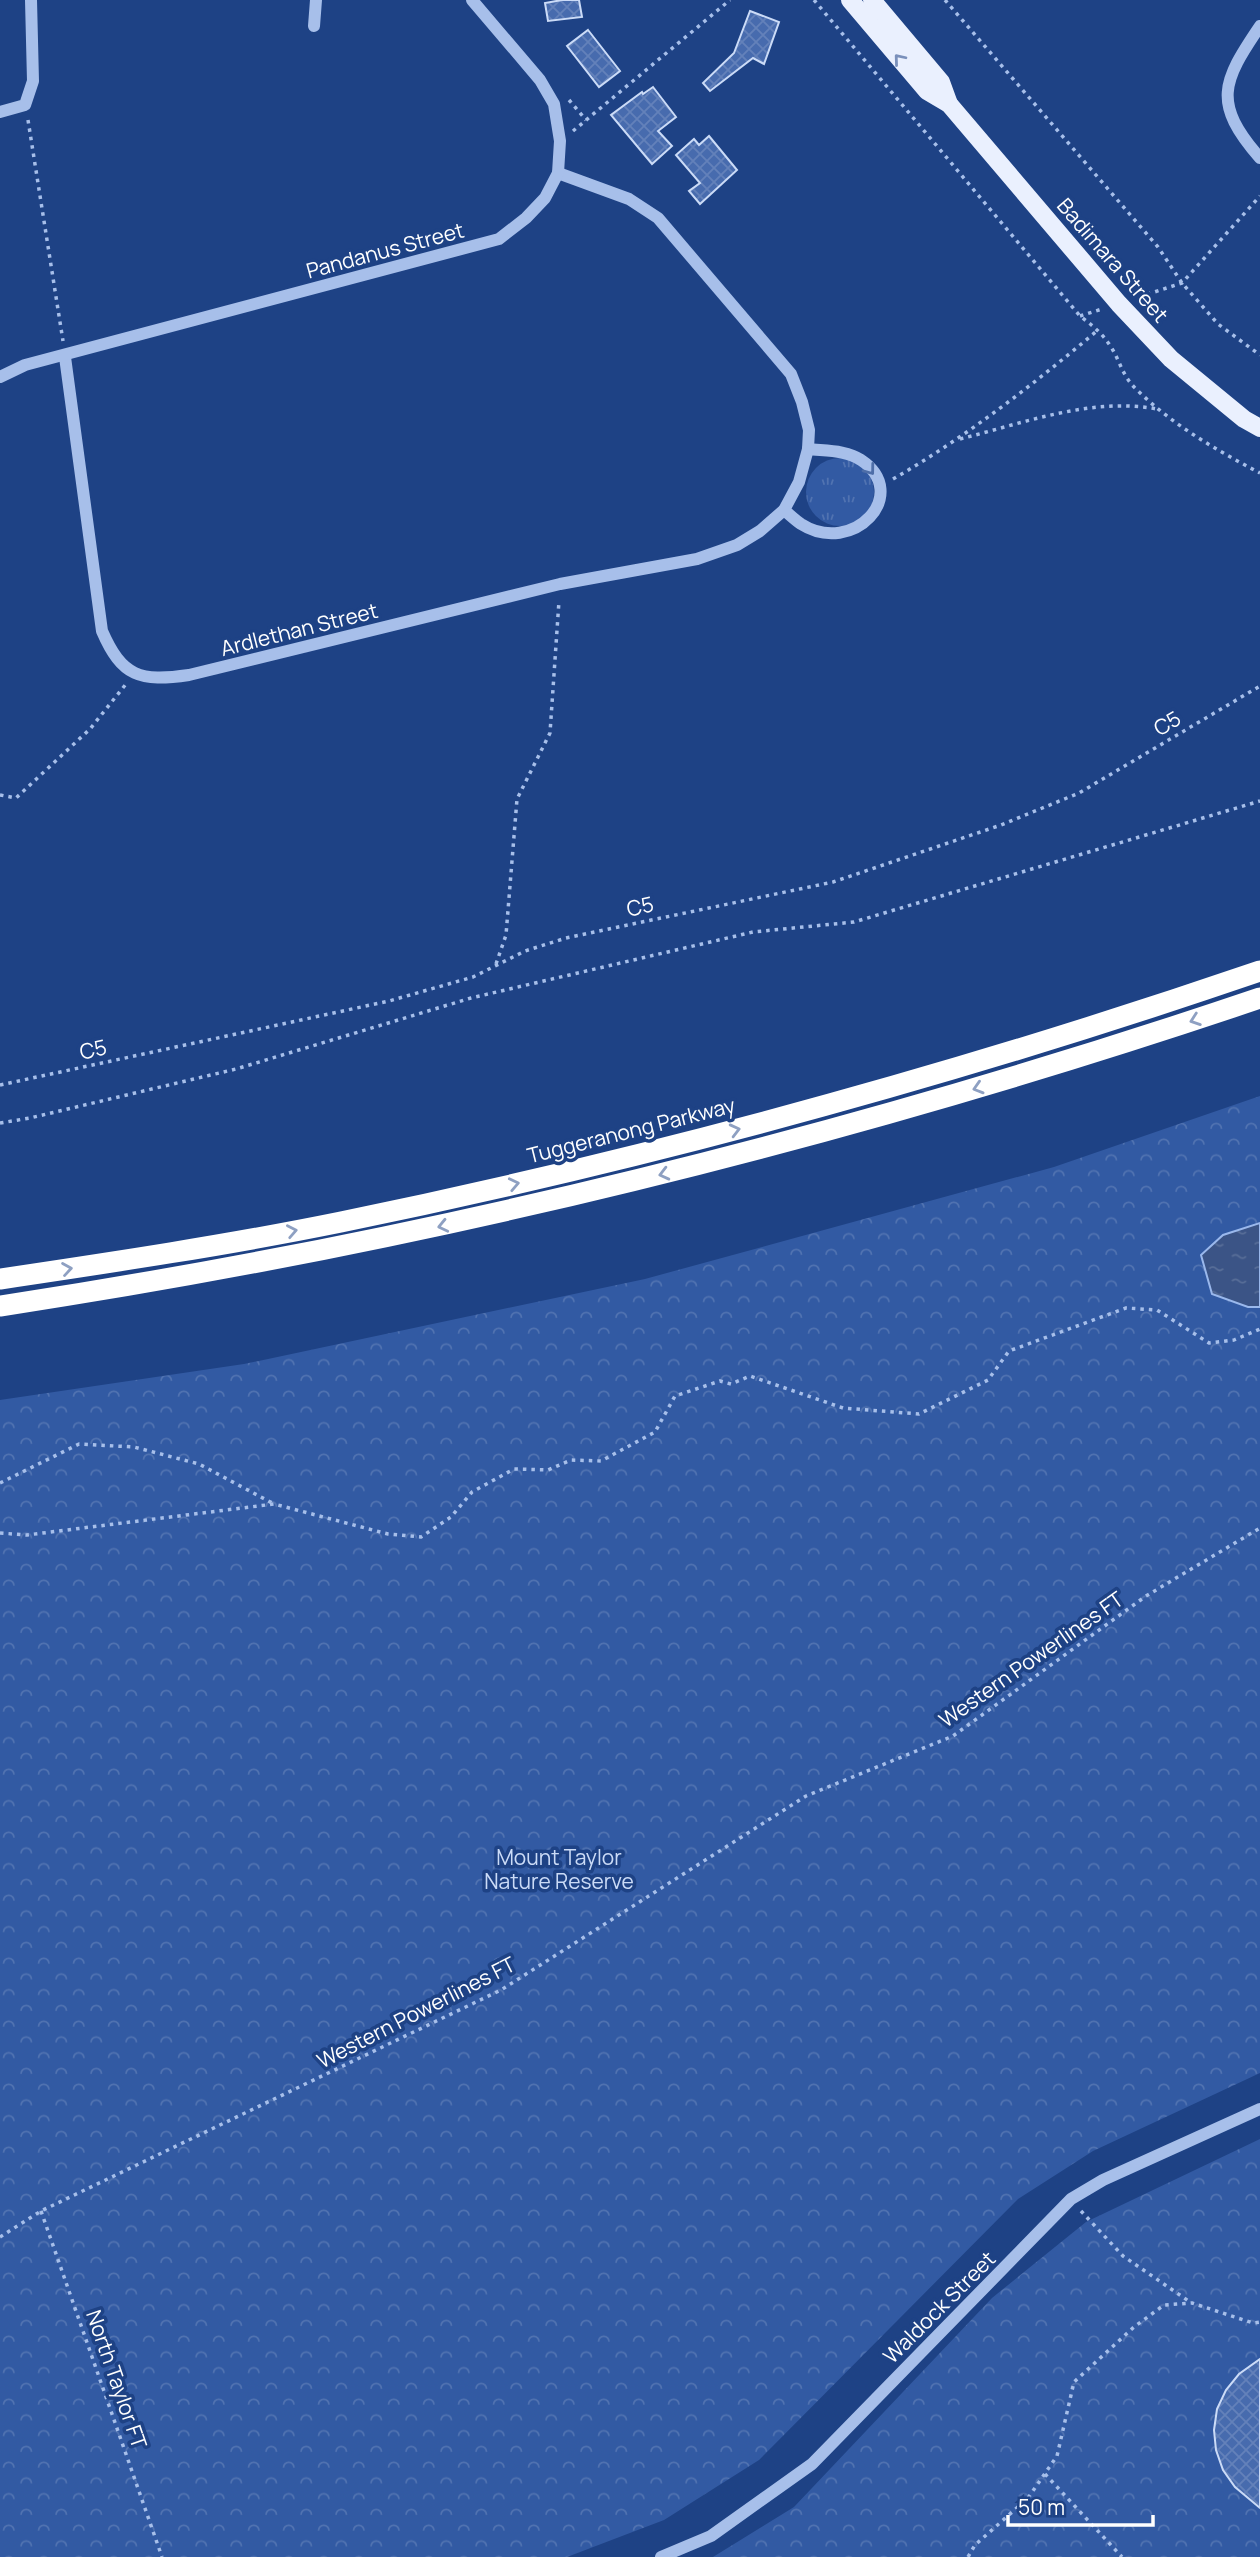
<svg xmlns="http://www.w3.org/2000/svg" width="1260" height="2557" font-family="Manrope,sans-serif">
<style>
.grass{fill:url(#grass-tufts)}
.park{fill:url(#park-crowns)}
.water{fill:url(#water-ripples);stroke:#9ab8ec;stroke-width:2}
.building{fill:url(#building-cross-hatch);stroke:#cbdbf7;stroke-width:2}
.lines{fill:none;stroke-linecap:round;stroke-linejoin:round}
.path{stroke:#a7bfea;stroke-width:3.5;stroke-dasharray:3.5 5;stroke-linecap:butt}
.minor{stroke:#a7bfea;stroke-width:12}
.major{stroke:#eaf0fe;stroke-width:18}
.highway{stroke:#fff;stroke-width:21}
.oneway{stroke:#7a90bb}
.oneway2{stroke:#4e6ea8}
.oneway3{stroke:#8ea0c2}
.labels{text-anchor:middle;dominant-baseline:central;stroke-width:7;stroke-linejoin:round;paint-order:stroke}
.street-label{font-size:21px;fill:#fff;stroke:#1e4285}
.park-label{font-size:21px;fill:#cbdbf7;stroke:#1e4285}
</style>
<defs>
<pattern id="grass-tufts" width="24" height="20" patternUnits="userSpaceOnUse" patternTransform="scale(1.75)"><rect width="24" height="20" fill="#325aa3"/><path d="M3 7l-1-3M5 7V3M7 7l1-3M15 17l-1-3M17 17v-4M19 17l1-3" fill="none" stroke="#5173b1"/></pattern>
<pattern id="park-crowns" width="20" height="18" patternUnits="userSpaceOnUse" patternTransform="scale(1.75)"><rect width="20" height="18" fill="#325aa3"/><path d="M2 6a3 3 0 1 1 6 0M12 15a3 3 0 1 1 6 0" fill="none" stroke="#5173b1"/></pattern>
<pattern id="water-ripples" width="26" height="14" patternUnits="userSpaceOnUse" patternTransform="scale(1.75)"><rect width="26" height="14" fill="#3b5486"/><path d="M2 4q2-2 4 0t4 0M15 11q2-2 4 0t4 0" fill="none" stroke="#586e98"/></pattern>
<pattern id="building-cross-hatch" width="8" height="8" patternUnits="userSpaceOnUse" patternTransform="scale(1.75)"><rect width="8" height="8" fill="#476bae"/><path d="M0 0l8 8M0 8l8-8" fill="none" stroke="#6381ba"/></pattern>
</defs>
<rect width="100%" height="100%" fill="#1e4285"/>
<circle class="grass" cx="840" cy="492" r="34"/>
<g class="park">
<polygon points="1260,1096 1260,2073 1093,2151 1018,2199 759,2460 664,2520 567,2557 0,2557 0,1400 244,1364 645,1279 1054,1167"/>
<polygon points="1260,2139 1260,2557 713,2557 794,2507 992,2298 1086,2222"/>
</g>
<polygon class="water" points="1260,1223 1260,1307 1248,1307 1212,1294 1201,1255 1223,1235"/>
<g class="building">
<polygon points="562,0 579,0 582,17 548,21 545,3"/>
<polygon points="750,11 779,22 764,64 753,58 710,91 703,83 734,53"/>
<polygon points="588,30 620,71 599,87 567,46"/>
<polygon points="653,87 676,117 658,131 672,146 652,164 611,115 642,92 643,94"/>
<polygon points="709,136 737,170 700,204 689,191 700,183 676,155 694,139 699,145"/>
<polygon points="1260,2359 1260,2508 1235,2487 1223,2470 1216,2450 1214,2430 1217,2409 1226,2390 1239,2374"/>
</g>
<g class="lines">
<g class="path">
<path d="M814 0 1080 316C1092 325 1103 334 1111 347 1120 361 1122 375 1135 388 1171 424 1216 450 1260 473"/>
<polyline points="945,0 1158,247 1182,283 1218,324 1260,355"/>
<polyline points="569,100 586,120"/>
<polyline points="28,120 63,341"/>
<polyline points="573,131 730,0"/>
<polyline points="1139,297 1182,283 1260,196"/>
<polyline points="1080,316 1102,309"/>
<path d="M960 439C1024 423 1091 397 1157 409"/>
<path d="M893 479C966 437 1034 384 1098 330"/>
<polyline points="0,795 16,798 90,729 126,684"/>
<polyline points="496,964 506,935 517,799 550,733 559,601"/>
<polyline points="0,1085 389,1001 473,977 525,951 566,938 833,882 1001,825 1079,793 1260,686"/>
<polyline points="0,1123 30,1118 236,1069 471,998 753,932 854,922 1260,801"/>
<polyline points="0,1483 79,1444 134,1447 199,1464 274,1504"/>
<polyline points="0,1533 27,1535 274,1504 388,1534 421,1537 451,1517 472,1492 514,1469 548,1470 571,1460 601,1461 655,1432 675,1396 720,1381 731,1384 750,1376 843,1408 919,1414 988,1380 1009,1351 1126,1308 1157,1310 1209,1343 1234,1340 1260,1329"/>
<polyline points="41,2211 162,2557"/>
<polyline points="1081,2211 1123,2256 1190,2302"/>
<polyline points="0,2237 41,2211 501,1990 806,1796 953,1736 1146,1596 1260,1528"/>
<polyline points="1045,2474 1122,2557"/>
<polyline points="968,2557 975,2545 1028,2498 1057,2456 1074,2382 1134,2327 1164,2305 1192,2303 1253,2323 1260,2322"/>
</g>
<g class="minor">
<polyline points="314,26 316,0"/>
<path d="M1260 26C1222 82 1212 103 1260 158"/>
<polyline points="0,112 25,105 33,81 31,0"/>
<path d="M65 357 102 631C122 677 140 682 189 675L560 584 697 559 737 545 760 531 784 510 799 482 808 449 809 430 802 402 791 374 658 218 629 199 558 173"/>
<polyline points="0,377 25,365 499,239 526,218 545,198 558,173 560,141 554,104 540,80 472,0"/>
<path d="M784 510C790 515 795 520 801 524 853 557 912 494 861 460 847 450 825 451 808 449"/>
<polyline points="661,2557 711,2536 812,2464 1071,2199 1103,2180 1260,2109"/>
</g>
<g class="major">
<polyline points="850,0 927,91 949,104 1119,304 1171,359 1244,419 1260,428"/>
<polyline points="872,0 941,82 949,104"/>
</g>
<g class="highway">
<path d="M0 1279C114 1262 228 1245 341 1222 652 1158 959 1074 1260 971"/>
<path d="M0 1306C429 1241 849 1137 1260 998"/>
</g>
</g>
<defs><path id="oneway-chevron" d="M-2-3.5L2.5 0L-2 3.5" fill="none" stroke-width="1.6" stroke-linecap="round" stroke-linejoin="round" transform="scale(1.75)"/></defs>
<use class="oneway" href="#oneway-chevron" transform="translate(899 59) rotate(-130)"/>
<use class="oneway2" href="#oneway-chevron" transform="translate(870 470) rotate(53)"/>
<g class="oneway3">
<use href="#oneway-chevron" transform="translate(1195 1020) rotate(161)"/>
<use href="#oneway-chevron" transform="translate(978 1088) rotate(163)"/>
<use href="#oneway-chevron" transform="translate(735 1130) rotate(-14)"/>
<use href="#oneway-chevron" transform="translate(664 1174) rotate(166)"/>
<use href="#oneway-chevron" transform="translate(514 1184) rotate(-12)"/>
<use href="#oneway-chevron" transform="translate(443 1226) rotate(167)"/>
<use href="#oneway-chevron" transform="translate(292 1231) rotate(-11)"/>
<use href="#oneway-chevron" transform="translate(67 1269) rotate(-9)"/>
</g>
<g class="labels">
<g class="street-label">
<text transform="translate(385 250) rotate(-15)">Pandanus Street</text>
<text transform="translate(1113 260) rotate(49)">Badimara Street</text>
<text transform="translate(299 629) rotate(-14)">Ardlethan Street</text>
<text transform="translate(1167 723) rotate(-31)">C5</text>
<text transform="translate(640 906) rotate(-12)">C5</text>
<text transform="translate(93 1049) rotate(-12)">C5</text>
<text transform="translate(631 1130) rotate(-14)">Tuggeranong Parkway</text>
<text transform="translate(1031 1659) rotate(-35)">Western Powerlines FT</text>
<text transform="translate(416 2012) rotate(-27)">Western Powerlines FT</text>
<text transform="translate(939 2307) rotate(-45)">Waldock Street</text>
<text transform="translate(117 2379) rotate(71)">North Taylor FT</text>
</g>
<g class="park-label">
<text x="559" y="1857">Mount Taylor<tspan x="559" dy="24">Nature Reserve</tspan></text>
</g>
</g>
<path d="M1008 2515v10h145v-10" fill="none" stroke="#ffffff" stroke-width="3.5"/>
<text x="1018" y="2515" font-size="21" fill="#ffffff" stroke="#1e4285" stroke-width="5" paint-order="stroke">50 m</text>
</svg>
